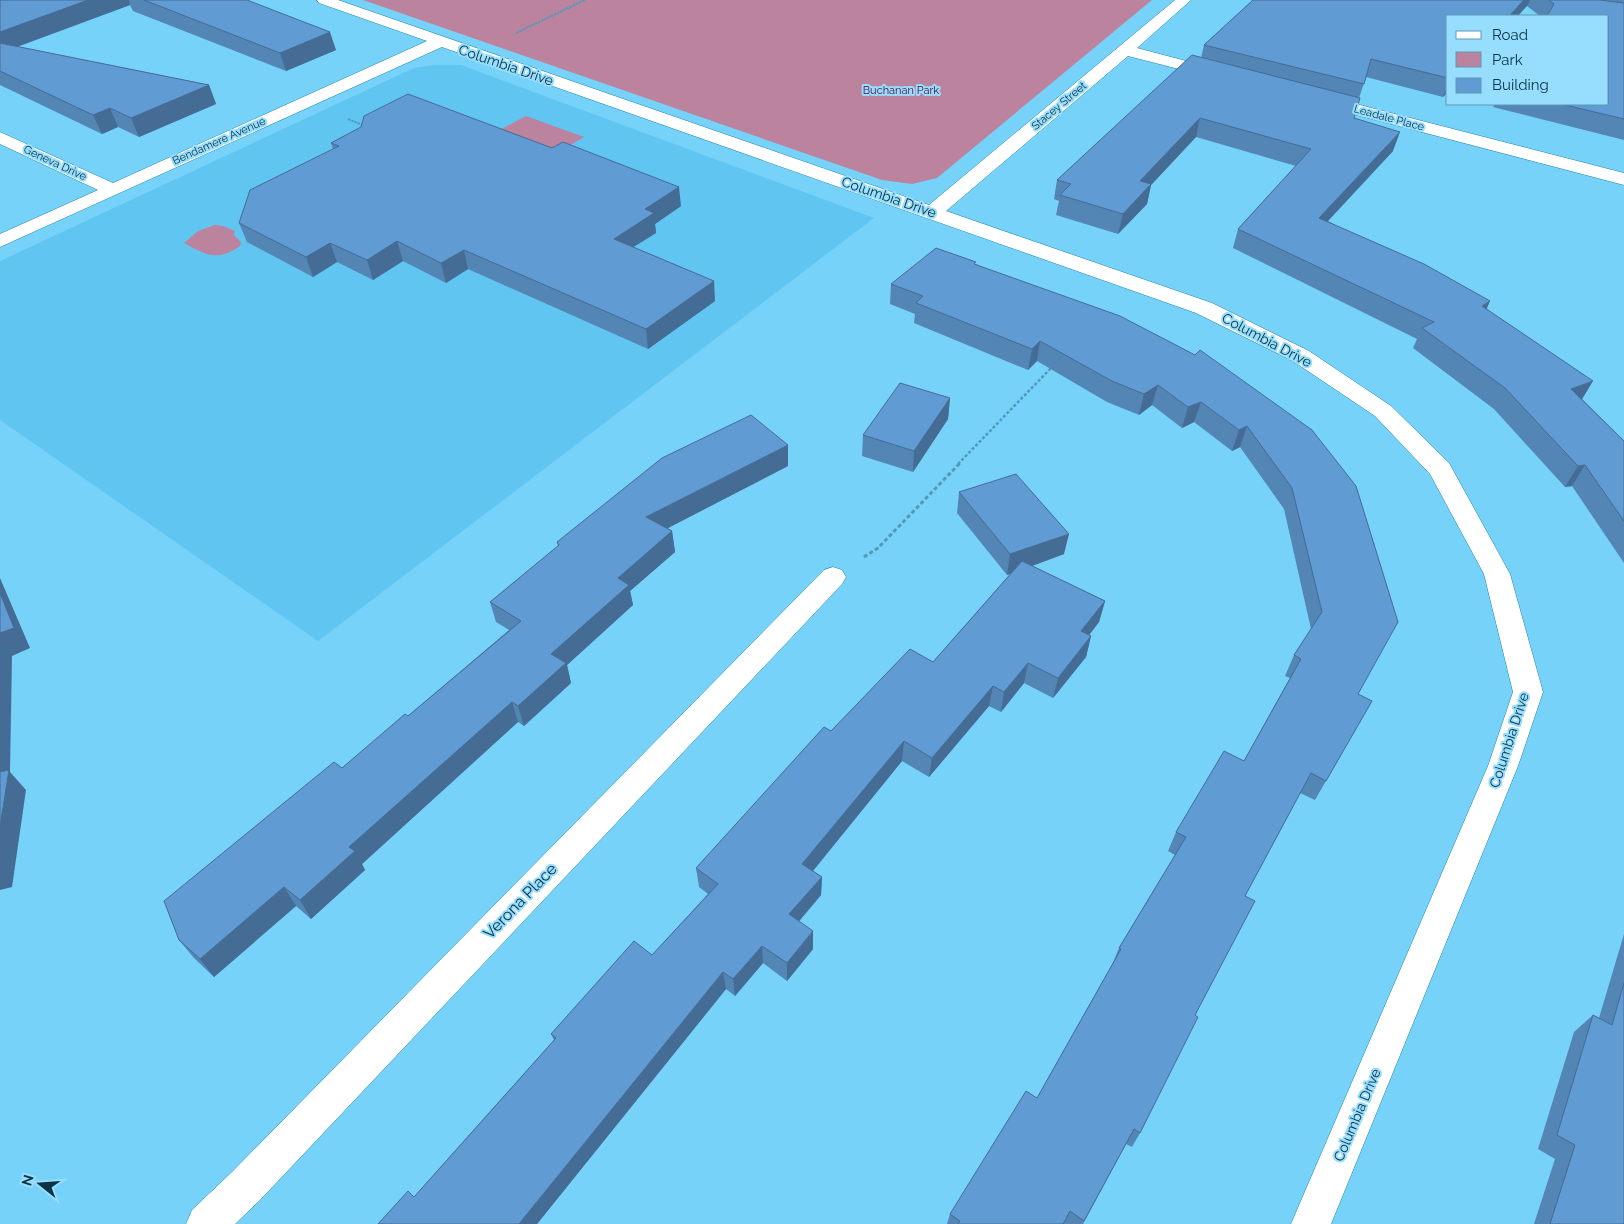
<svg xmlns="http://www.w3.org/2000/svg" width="1624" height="1224" font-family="Raleway,sans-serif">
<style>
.built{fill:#60c5f0}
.green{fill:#bb839e}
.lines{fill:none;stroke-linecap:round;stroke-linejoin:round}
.minor-casing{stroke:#1f84a9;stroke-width:1}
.path-far2{stroke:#519aba;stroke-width:2;stroke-dasharray:2.5 1;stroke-linecap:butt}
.path-far1{stroke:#519aba;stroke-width:2.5;stroke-dasharray:3 2;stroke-linecap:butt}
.path{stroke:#519aba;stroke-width:3;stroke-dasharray:4 2.5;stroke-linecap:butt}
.minor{fill:#fff;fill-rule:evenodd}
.wall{fill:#5385b5}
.shaded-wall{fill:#446c94}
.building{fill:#619bd3;stroke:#446c94}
.labels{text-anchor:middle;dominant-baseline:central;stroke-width:4;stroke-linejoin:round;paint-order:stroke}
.far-park-label{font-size:11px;fill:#530837;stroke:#97ddfd}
.far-street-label{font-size:11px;fill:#0a3343;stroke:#97ddfd}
.street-label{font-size:14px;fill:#0a3343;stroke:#97ddfd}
.near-street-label{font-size:16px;fill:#0a3343;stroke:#97ddfd}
</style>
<rect width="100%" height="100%" fill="#77d2fa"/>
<polygon class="built" points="433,65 461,65 874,218 318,641 0,420 0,261 414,68"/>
<g class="green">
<polygon points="363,0 1152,0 937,178 912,184 882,180"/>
<polygon points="526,116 584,137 548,158 490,135"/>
<path d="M215 225 223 226 235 231 234 235 241 242 240 246C218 262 206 255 184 243L198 231Z"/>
</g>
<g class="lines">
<g class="minor-casing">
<g id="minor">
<polygon points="317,0 338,0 929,205 1175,0 1191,0 1137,48 1224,71 1226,74 1224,77 1218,79 1128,56 946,211 1212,303 1309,351 1391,406 1449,463 1510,574 1543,692 1518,766 1331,1224 1291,1224 1488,766 1513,692 1484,574 1430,474 1375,416 1293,361 1196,313 442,47 0,247 0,234 98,190 0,144 0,132 113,183 427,41 319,3"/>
<polygon points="1321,95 1624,173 1624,185 1315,104 1313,100 1315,96"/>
<polygon points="833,567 842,570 846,577 842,584 260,1200 235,1224 186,1224 192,1210 232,1172 824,570"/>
</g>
</g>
<g class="path-far2">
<polyline points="516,33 585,0"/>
<polyline points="348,119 365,126"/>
</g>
<polyline class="path-far1" points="958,464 1053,366"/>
<polyline class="path" points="864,557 878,548 960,463"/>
<use href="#minor" class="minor"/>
</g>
<g class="wall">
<polygon points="0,0 247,0 336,50 286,71 133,11 130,5 17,47 209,85 216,104 139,137 118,127 102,134 0,85"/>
<polygon points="1253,0 1624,0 1624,140 1493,107 1495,104 1608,104 1608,16 1540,16 1527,6 1448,16 1448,92 1443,97 1366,77 1359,98 1354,118 1393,151 1328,221 1487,309 1582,399 1624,441 1624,563 1572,486 1565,487 1494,409 1413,348 1417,339 1233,248 1238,229 1296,166 1196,137 1151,185 1147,204 1118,234 1056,215 1059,201 1054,199 1057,180 1201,58 1204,45"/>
<polygon points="331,143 681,206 655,224 656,233 633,247 715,301 648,349 468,269 446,283 403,261 373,280 337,262 313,277 247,242 239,223 333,149"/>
<polygon points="976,264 1312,430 1358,694 1372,701 1315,800 1300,793 1245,896 1195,1015 1140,1133 1132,1147 1126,1144 1083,1224 947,1224 950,1214 1037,1098 1112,965 1119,948 1175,855 1168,851 1176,832 1244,761 1290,678 1285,676 1294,655 1311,629 1284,509 1240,447 1232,451 1194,422 1182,428 1152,405 1139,415 1107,402 1037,361 1028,370 914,323 915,314 890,304 891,284"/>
<polygon points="950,398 948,419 913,472 862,456 863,435"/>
<polygon points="788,466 667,528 672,531 675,552 630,591 633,605 567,665 571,683 524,726 518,722 362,864 365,870 311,919 296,906 214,977 194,958 179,940 342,768 408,716 509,630 496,622 490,602 558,546 557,542"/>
<polygon points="959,492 1064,554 1032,566 1105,601 1099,622 1089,635 1091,636 1086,657 1053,698 1024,683 1001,712 989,706 929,777 902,761 813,871 822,877 821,895 799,921 813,949 787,981 763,963 735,996 726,989 537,1224 378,1224 414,1197 554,1040 551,1034 652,955 708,894 699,887 696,868 831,731 933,662 1011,573 1007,575 957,513"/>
<polygon points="1624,934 1624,1224 1534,1224 1555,1159 1538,1149 1574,1032 1593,1015 1599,1018"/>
</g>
<g class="shaded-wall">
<polygon points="88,0 129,0 130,5 0,53 0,32"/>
<polygon points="1524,0 1530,0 1527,6 1518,16 1509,16"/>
<polygon points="330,32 336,50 286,71 280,53"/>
<polygon points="209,85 216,104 139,137 131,118"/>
<polygon points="1448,85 1448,92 1443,97"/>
<polygon points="110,108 118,127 102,134 93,115"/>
<polygon points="1200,118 1196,137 1151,185 1147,204 1118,234 1123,214 1140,181"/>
<polygon points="1400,132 1393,151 1312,238 1319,218"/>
<polygon points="679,187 681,206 655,224 656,233 616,258 614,239 645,209"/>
<polygon points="397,241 403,261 373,280 367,260"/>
<polygon points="330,243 337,262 313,277 306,257"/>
<polygon points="464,250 468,269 446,283 441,263"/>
<polygon points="714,281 715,301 648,349 646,329"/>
<polygon points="1490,301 1481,322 1482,306"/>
<polygon points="1040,341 1037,361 1028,370 1032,349"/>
<polygon points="1593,381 1581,401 1571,389"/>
<polygon points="1158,385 1152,405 1139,415 1144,394"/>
<polygon points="950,398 948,419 913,472 914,451"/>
<polygon points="1201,402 1194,422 1182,428 1188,407"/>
<polygon points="1247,426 1240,447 1232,451 1239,430"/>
<polygon points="788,445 788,466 649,538 646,517"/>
<polygon points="1585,465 1572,486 1565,487 1578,466"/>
<polygon points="672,531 675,552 630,591 633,605 567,665 571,683 524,726 518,706 551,654 618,578"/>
<polygon points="1069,534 1064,554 1007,575 1010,554"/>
<polygon points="0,578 30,648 12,656 10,772 26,790 12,887 0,890"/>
<polygon points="1105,601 1099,622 1076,652 1081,631"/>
<polygon points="1091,636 1086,657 1053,698 1058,678"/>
<polygon points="1028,663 1024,683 1001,712 1004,692"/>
<polygon points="993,686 989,706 929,777 932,758"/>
<polygon points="512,702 518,722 362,864 365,870 311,919 300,900 349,847"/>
<polygon points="904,741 902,761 803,883 802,864"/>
<polygon points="822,877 821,895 790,932 789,914"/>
<polygon points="284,887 296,906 214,977 200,959"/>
<polygon points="813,931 813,949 787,981 787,963"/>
<polygon points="762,946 763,963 735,996 733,979"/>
<polygon points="723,972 726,989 537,1224 519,1224"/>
</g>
<g class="building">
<polygon points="0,0 88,0 0,32"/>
<polygon points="144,0 247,0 330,32 280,53"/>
<polygon points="1253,0 1524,0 1509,16 1448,16 1448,78 1371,59 1364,84 1204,45"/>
<polygon points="1549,0 1600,0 1624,3 1624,119 1561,104 1608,104 1608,16 1547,16 1554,4"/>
<polygon points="0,43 209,85 131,118 110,108 93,115 0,71"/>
<polygon points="1192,55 1360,98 1354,118 1400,132 1319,218 1424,264 1490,301 1482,306 1593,381 1571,389 1624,441 1624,521 1585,465 1578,466 1505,388 1422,328 1434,322 1238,229 1311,149 1200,118 1140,181 1151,184 1123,214 1060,195 1071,184 1057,180"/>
<polygon points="408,94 552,148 563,142 679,187 645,209 654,213 614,239 714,281 646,329 464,250 441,263 397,241 367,260 330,243 306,257 239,223 250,190 339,146 331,143 361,127 364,116"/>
<polygon points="936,248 976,262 974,264 1120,316 1195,355 1200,350 1312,430 1356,486 1398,622 1358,694 1372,701 1326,781 1311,773 1245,896 1255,901 1195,1015 1198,1017 1140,1133 1134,1129 1084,1221 1070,1211 1063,1224 958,1224 960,1221 950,1214 1026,1091 1037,1098 1121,949 1119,948 1186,837 1176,832 1224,751 1244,761 1301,659 1294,655 1322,612 1292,488 1247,426 1239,430 1201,402 1188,407 1158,385 1144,394 1112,381 1040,341 1032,349 916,303 923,296 891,284"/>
<polygon points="900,383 950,398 914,451 863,435"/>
<polygon points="751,415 788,445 646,517 672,531 618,578 629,585 551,654 566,663 518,706 512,702 349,847 355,851 300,900 284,887 200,959 179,940 164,901 334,762 342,768 405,714 408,716 521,621 490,602 559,545 557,542 662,458"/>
<polygon points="1016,474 1069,534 1010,554 959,492"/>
<polygon points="1022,561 1105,601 1081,631 1091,636 1058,678 1028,663 1004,692 993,686 932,758 904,741 802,864 822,877 789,914 813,931 787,963 762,946 733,979 723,972 519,1224 378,1224 408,1191 414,1197 556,1038 551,1034 634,941 652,955 718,884 696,868 824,727 831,731 910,649 933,662"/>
<polygon points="0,593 14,628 0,633"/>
<polygon points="9,770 0,827 0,772"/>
<polygon points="1624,983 1624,1224 1550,1224 1575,1145 1557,1135 1593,1015 1612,1025"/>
</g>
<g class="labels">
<g class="far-park-label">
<text x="901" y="90">Buchanan Park</text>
</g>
<g class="far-street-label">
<text transform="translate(1059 106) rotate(-40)">Stacey Street</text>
<text transform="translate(1389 118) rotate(15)">Leadale Place</text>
<text transform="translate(219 141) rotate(-24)">Bendamere Avenue</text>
<text transform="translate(55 163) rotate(25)">Geneva Drive</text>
</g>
<g class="street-label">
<text transform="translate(506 65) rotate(19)">Columbia Drive</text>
<text transform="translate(889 197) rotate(19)">Columbia Drive</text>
<text transform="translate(1267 340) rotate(28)">Columbia Drive</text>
<text transform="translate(1509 740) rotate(-72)">Columbia Drive</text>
<text transform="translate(1357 1115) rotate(-67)">Columbia Drive</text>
</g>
<g class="near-street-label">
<text transform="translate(520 901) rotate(-46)">Verona Place</text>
</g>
</g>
<rect x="1446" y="15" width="162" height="90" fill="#97ddfd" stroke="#5f99b3"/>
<rect x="1456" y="31" width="25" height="8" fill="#ffffff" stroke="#5f99b3"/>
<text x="1492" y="40" font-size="15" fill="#0a3343">Road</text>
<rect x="1456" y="52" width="25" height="15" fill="#bb839e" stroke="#5f99b3"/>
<text x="1492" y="65" font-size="15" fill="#0a3343">Park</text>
<rect x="1456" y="78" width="25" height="15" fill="#619bd3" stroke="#5f99b3"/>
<text x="1492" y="90" font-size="15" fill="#0a3343">Building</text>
<g transform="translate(40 1184) rotate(287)" stroke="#97ddfd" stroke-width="4" paint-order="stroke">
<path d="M0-4L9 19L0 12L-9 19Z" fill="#0a3343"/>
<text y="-8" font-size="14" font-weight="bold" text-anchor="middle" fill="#0a3343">N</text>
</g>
</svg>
